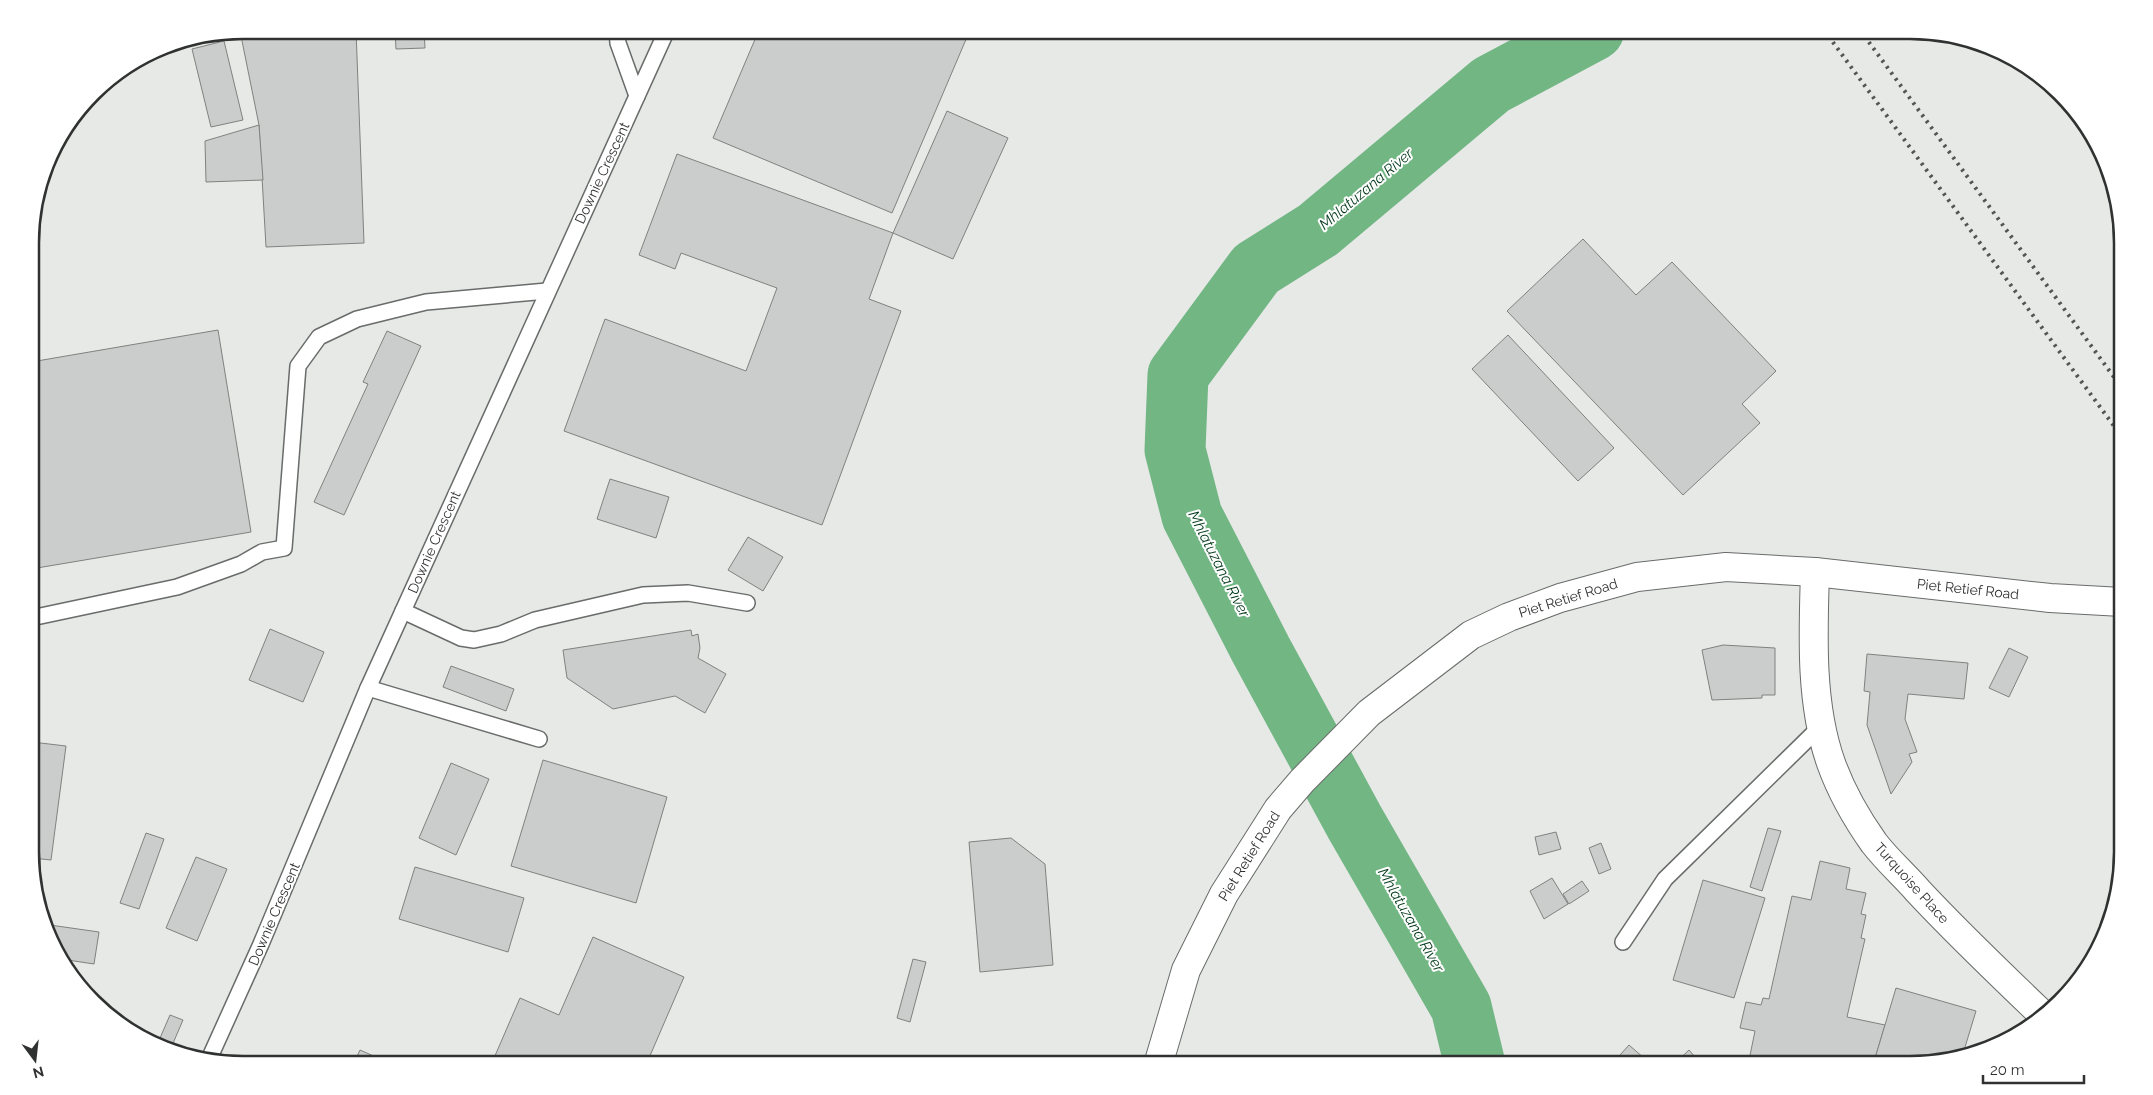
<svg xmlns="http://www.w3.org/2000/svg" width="2153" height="1095" font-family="Raleway,sans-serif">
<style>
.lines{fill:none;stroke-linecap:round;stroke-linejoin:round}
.river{stroke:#72b684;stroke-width:61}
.building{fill:#cacdcb;stroke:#7f827f}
.lane-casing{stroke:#696c6a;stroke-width:18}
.street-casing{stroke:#696c6a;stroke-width:30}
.lane{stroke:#fff;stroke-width:15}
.street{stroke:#fff;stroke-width:28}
.rail{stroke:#535554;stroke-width:4;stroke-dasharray:2.5 5;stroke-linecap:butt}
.labels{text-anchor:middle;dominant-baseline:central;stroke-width:4;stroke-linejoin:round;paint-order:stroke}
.street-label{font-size:14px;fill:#303231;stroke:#fff}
.water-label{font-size:15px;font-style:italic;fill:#053b1b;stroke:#fff}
.rim{fill:none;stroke:#303231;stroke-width:2.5}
</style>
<rect width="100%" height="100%" fill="#e6e9e6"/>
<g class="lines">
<polyline class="river" points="1475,1065 1461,1007 1355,823 1261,650 1192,516 1175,450 1178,375 1256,269 1318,230 1491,85 1594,30"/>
</g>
<g class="building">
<polygon points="356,30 364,243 266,247 259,125 240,31"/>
<polygon points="395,30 424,30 425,48 396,49"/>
<polygon points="759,30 970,30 892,213 713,138"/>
<polygon points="224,41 243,120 211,127 192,49"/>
<polygon points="947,111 1008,138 953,259 893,233"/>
<polygon points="259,125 263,180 206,182 205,141"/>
<polygon points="677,154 893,233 869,299 901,311 822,525 564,431 605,319 746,371 777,288 681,253 675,269 639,255"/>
<polygon points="1583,239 1636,295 1672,262 1776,371 1742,404 1760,423 1683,495 1507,311"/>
<polygon points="218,330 251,532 31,569 31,362"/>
<polygon points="387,331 421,346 344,515 314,502 368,384 363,382"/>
<polygon points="1508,335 1614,448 1578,481 1472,369"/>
<polygon points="610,479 669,497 656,538 597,519"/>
<polygon points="748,537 783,557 763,591 728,570"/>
<polygon points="270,629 324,652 303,702 249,680"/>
<polygon points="691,630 692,636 698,634 700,648 698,658 726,674 705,713 675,696 613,709 567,678 563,650"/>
<polygon points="1723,645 1775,648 1775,695 1762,695 1762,698 1712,700 1702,650"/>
<polygon points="2009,648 2028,657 2009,697 1989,688"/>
<polygon points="1867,654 1968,663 1964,699 1908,694 1905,719 1917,752 1909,754 1912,762 1891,794 1867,725 1870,692 1864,691"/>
<polygon points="451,666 514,689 506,711 443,687"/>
<polygon points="32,742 66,746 51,860 32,858"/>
<polygon points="543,760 667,797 636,903 511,866"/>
<polygon points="451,763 489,779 456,855 419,838"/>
<polygon points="1768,828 1781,831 1762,891 1750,887"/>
<polygon points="1556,832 1561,849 1539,855 1535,837"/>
<polygon points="146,833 164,839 139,909 120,903"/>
<polygon points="1011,838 1045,864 1053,965 980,972 969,842"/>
<polygon points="1601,843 1611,869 1599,874 1589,848"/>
<polygon points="196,857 227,869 197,941 166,928"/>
<polygon points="1820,861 1850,868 1846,889 1866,893 1861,914 1866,915 1861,938 1865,939 1847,1017 1885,1025 1873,1065 1748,1065 1755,1031 1740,1028 1746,1002 1761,1005 1763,998 1769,999 1792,896 1811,900"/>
<polygon points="415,867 524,898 508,952 399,919"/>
<polygon points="1552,878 1568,904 1544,919 1530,891"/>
<polygon points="1703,880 1765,898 1734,998 1673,980"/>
<polygon points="1582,881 1589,891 1569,904 1563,894"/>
<polygon points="43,924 99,932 94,964 61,959 46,934"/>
<polygon points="593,937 684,977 646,1065 491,1065 520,998 559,1015"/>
<polygon points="913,959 926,962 910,1022 897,1018"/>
<polygon points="1896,988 1976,1011 1962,1057 1924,1065 1873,1065"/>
<polygon points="170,1015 183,1020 171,1048 157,1045"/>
<polygon points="1629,1045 1652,1065 1630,1065 1620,1055"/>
<polygon points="360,1050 394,1065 353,1065"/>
<polygon points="1689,1050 1702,1065 1673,1065"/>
</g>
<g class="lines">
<g class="lane-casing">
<g id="lane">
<polyline points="617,30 618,43 637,96"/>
<polyline points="403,611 461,638 474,640 501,634 535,620 643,595 688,593 747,603"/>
<polyline points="31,618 177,587 241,564 262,552 284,548 298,366 319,337 357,319 426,302 547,291"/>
<polyline points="368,688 539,739"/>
<polyline points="1623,942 1665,879 1821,726"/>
<polyline points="210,1057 261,944 368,688 667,30"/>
</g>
</g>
<g class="street-casing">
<g id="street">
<path d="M1815 572C1813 634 1810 704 1831 763 1841 791 1857 819 1874 843 1887 860 1904 875 1918 891 1958 934 2001 975 2044 1016"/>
<polyline points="1158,1065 1186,970 1224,894 1278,809 1302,781 1369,713 1471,635 1509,617 1560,598 1637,577 1726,567 1815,572 2050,598 2122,602"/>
</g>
</g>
<use href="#lane" class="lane"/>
<use href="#street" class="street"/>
<g class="rail">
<polyline points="1824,30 2122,437"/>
<polyline points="1860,30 2122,388"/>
</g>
</g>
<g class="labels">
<g class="street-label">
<text transform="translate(602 173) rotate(-65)">Downie Crescent</text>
<text transform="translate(434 542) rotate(-66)">Downie Crescent</text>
<text transform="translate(1968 589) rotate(6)">Piet Retief Road</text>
<text transform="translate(1568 598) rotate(-17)">Piet Retief Road</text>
<text transform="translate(1249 856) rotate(-58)">Piet Retief Road</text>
<text transform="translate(1912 883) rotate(48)">Turquoise Place</text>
<text transform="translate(274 914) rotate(-67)">Downie Crescent</text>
</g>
<g class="water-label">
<text transform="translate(1366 189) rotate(-40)">Mhlatuzana River</text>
<text transform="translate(1219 564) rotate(63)">Mhlatuzana River</text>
<text transform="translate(1411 920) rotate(60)">Mhlatuzana River</text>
</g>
</g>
<path d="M0 0H2153V1095H0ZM243 39H1910A204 204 0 0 1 2114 243V852A204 204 0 0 1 1910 1056H243A204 204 0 0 1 39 852V243A204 204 0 0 1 243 39Z" fill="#fff" fill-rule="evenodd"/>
<path class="rim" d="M243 39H1910A204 204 0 0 1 2114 243V852A204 204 0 0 1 1910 1056H243A204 204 0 0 1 39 852V243A204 204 0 0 1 243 39Z"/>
<g transform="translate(35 1060) rotate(165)" stroke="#ffffff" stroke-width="4" paint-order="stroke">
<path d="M0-4L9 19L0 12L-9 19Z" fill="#303231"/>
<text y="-8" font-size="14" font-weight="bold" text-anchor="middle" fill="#303231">N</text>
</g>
<path d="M1983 1075v8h101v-8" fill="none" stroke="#303231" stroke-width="2.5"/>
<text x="1990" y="1075" font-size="15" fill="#303231" stroke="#ffffff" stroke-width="4" paint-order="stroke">20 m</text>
</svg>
